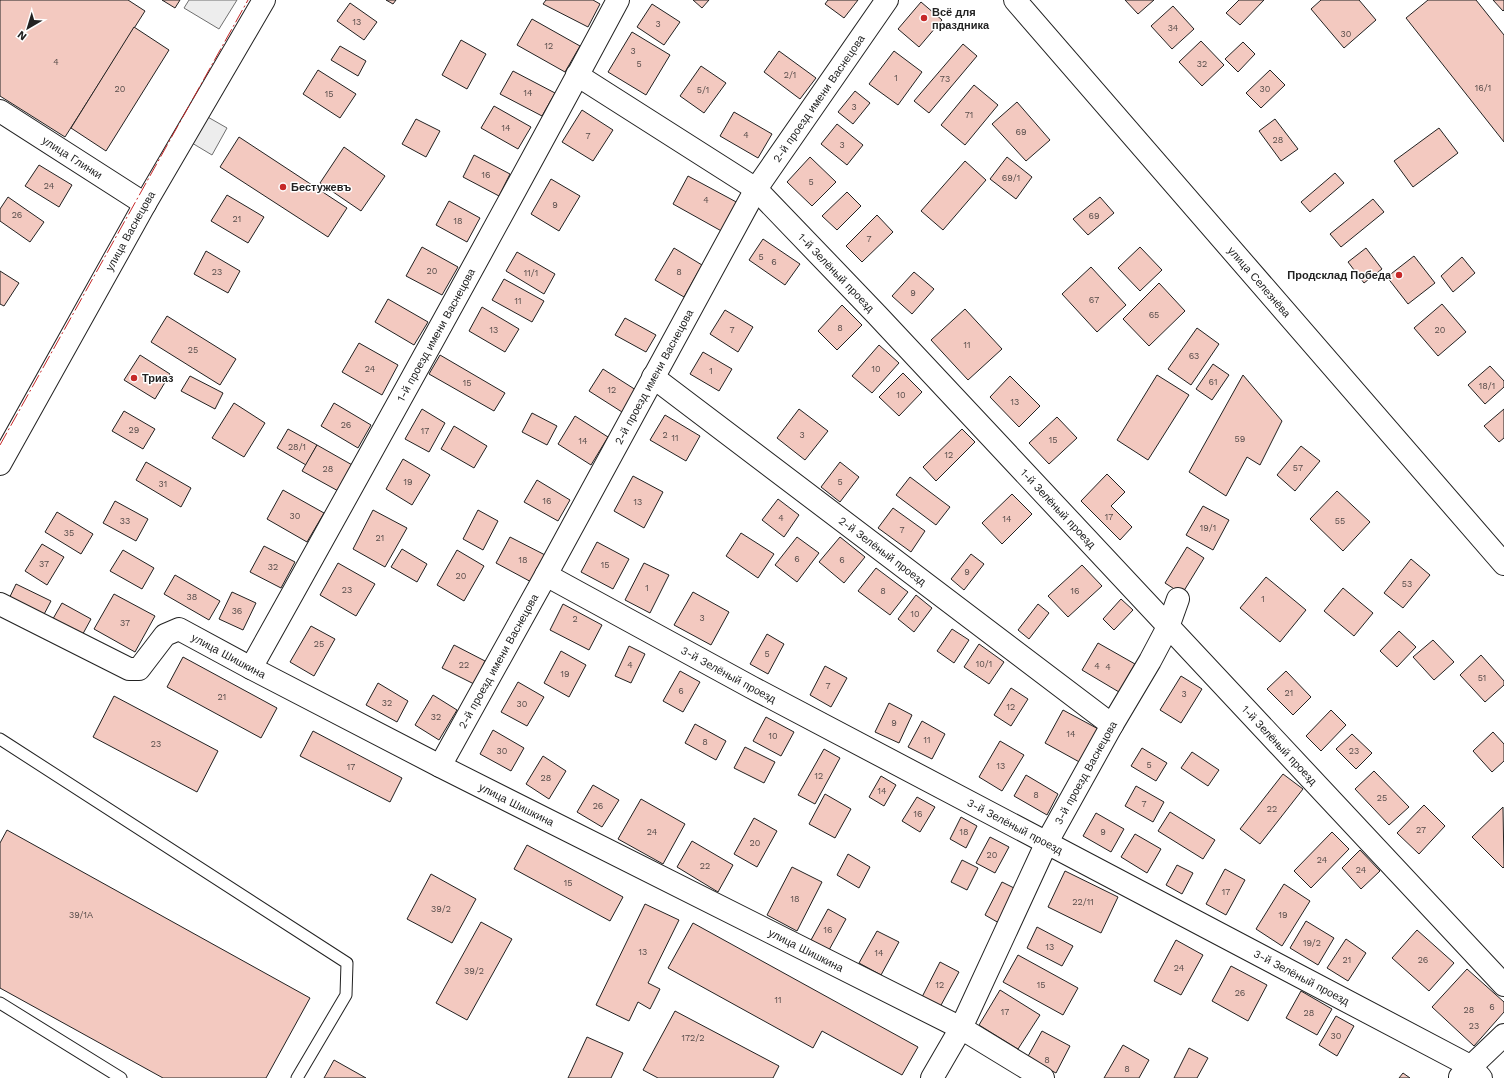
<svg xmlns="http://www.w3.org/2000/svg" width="1504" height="1078" font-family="'Work Sans',sans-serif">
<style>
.parking{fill:#ededed;stroke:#6f6f6f}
.building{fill:#f3c9c0;stroke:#222}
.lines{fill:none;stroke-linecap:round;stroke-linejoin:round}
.service-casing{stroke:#222;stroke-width:13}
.minor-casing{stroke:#222;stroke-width:24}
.tertiary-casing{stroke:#222;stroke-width:24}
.service{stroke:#fff;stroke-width:11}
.minor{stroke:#fff;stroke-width:22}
.tertiary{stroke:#fff;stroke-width:22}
.power{stroke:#c62828;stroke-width:1;stroke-dasharray:14 3 2 3;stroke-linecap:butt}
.poi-dot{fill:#c62828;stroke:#fff;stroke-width:1.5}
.labels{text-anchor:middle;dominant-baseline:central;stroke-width:3;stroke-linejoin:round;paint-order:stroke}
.number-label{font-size:9px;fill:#564c4a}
.poi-label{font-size:11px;font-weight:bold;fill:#222;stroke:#fff;text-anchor:start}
.street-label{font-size:11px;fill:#222;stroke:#fff}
</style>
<rect width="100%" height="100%" fill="#fff"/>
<g class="parking">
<polygon points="189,0 237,0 219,29 184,8"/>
<polygon points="206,116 227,128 212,155 192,143"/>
</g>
<g class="building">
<polygon points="0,0 128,0 145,11 65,137 0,96"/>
<polygon points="162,0 180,0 175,8"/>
<polygon points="386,0 396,0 393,4"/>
<polygon points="546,0 593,0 600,4 588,27 543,4"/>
<polygon points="693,0 709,0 702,8"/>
<polygon points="828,0 858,0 844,18 825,4"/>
<polygon points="1125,0 1154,0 1138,14"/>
<polygon points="1239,0 1264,0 1240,25 1226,13"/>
<polygon points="1321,0 1359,0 1376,20 1344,48 1311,9"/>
<polygon points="1428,0 1476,0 1504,35 1504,142 1406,18"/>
<polygon points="1493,0 1504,0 1504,10 1503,11"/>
<polygon points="921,2 942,20 919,47 898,29"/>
<polygon points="350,3 377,22 364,40 337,21"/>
<polygon points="652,4 680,22 664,45 637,27"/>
<polygon points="1173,6 1194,29 1172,49 1151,26"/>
<polygon points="532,19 580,46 565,72 517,45"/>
<polygon points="134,27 169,50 106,151 71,128"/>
<polygon points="632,32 670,55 646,95 608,72"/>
<polygon points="461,40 486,54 467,89 442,75"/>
<polygon points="1201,41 1224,65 1202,86 1179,62"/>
<polygon points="1243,42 1255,54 1238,72 1225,59"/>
<polygon points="963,44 977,56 929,113 914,101"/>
<polygon points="340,46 366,61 358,76 331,60"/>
<polygon points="779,51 816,78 800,99 764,72"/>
<polygon points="894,51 922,72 898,105 869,84"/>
<polygon points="701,66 726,83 704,113 680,96"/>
<polygon points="318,70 356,94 340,118 303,94"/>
<polygon points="1270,70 1285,85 1261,108 1246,93"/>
<polygon points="513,71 555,93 542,116 500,94"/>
<polygon points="974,85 998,105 965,145 941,125"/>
<polygon points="855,91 870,103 853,124 838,112"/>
<polygon points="1017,102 1050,140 1026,161 992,124"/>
<polygon points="494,106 531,127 518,149 481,128"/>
<polygon points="582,110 613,130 593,161 562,142"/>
<polygon points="734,112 772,134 758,158 720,136"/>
<polygon points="416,119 440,131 426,157 402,144"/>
<polygon points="1275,119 1298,149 1281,161 1259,131"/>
<polygon points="837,124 863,145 847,165 821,144"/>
<polygon points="1439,128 1458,153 1413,187 1394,161"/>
<polygon points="239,137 347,208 328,237 220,167"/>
<polygon points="344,147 385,176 361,211 320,183"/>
<polygon points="474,155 510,174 499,196 463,177"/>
<polygon points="810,157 836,182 812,206 787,182"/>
<polygon points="1007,157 1032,177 1016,199 990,179"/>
<polygon points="965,161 986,180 943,230 921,211"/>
<polygon points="39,165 72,185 59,207 25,186"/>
<polygon points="1335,173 1344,183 1310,212 1301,202"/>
<polygon points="688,176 740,204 725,233 673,204"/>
<polygon points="551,179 580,196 559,231 531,214"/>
<polygon points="847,192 861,206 837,230 822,216"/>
<polygon points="227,195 264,217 248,243 211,221"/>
<polygon points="8,197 44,222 30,242 0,221 0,209"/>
<polygon points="1100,197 1114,213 1088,235 1073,219"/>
<polygon points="1373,199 1384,212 1341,247 1330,234"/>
<polygon points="449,201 480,218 467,242 436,225"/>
<polygon points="877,215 893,232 862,262 846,246"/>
<polygon points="763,239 800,264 785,285 749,260"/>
<polygon points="422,247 458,267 442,295 406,276"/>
<polygon points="1140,247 1162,270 1140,291 1118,268"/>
<polygon points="674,248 702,265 684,297 655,280"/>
<polygon points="1366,248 1382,269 1364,283 1348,262"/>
<polygon points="206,251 240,271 228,293 194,274"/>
<polygon points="517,252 555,274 544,294 506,271"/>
<polygon points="1414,256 1435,283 1408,304 1387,277"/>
<polygon points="1462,257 1475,273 1453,292 1441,276"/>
<polygon points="1091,267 1126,305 1097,332 1062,294"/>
<polygon points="0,271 19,283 4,306 0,304"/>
<polygon points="914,272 934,289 912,314 892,296"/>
<polygon points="504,279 544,301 532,322 492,300"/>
<polygon points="1159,283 1185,311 1149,346 1123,319"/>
<polygon points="388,299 428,322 414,345 375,322"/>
<polygon points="1442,304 1466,332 1438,356 1414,328"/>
<polygon points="842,305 862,325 837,350 818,331"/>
<polygon points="482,307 519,329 505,352 469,331"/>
<polygon points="965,309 1002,349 968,380 931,340"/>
<polygon points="725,310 753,327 738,352 710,334"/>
<polygon points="167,316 236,359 220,385 151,342"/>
<polygon points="625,318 656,335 646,352 615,335"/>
<polygon points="1197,328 1219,344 1191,385 1168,369"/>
<polygon points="359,343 398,365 382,395 342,372"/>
<polygon points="879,345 899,363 872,393 852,376"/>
<polygon points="703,352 732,369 719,391 690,374"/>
<polygon points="140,355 170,374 155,399 124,380"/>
<polygon points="440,355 505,393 494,411 429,374"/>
<polygon points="1213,364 1229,375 1212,400 1196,389"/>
<polygon points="1490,366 1504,381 1504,387 1485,404 1468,385"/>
<polygon points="603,369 636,390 622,412 589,391"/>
<polygon points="903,373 922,392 899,416 879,397"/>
<polygon points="1157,375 1189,395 1148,460 1117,440"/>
<polygon points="1243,375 1282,421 1260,465 1247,457 1226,496 1189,472"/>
<polygon points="190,376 223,393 215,409 181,391"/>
<polygon points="1010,376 1040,406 1019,427 990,397"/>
<polygon points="234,403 265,423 244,457 212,438"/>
<polygon points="334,403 371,425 358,448 321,426"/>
<polygon points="422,409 445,423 429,452 405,439"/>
<polygon points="799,409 828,431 805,460 777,438"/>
<polygon points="1504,409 1504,438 1499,442 1484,426"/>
<polygon points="124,411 155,429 143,449 112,431"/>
<polygon points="532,413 557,426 547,445 522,432"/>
<polygon points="665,415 700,436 686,461 650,440"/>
<polygon points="575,416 608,437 591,465 558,444"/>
<polygon points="1057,417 1077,438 1049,464 1029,443"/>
<polygon points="454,426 487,446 474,468 441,449"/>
<polygon points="288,429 317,445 306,465 277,448"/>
<polygon points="962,429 975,442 936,481 923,467"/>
<polygon points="317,445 354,466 340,492 302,471"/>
<polygon points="1301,446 1320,461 1295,491 1277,475"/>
<polygon points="403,459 430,475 412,505 386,489"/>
<polygon points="146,462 191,488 181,507 136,480"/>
<polygon points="840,462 859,477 840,502 821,487"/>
<polygon points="1107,474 1125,492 1111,506 1132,527 1120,540 1081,501"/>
<polygon points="633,476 663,492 644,528 614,511"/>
<polygon points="910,477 950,507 936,525 896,495"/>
<polygon points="537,480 570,500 558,521 524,502"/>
<polygon points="283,490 324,513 307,542 267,519"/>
<polygon points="1337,491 1370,522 1343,551 1310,519"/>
<polygon points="1012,494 1032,514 1002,544 982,523"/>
<polygon points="778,499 799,515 784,537 762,520"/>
<polygon points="115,501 148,519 136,541 103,523"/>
<polygon points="1203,506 1229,520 1213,550 1186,535"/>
<polygon points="893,508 925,531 911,552 878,528"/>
<polygon points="373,510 407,528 385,567 353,549"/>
<polygon points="478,510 498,521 483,550 463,539"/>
<polygon points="57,512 93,534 81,554 45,532"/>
<polygon points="741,533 774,554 758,578 726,556"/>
<polygon points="510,537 549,557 535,584 496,563"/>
<polygon points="797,537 819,553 797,582 775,565"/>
<polygon points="840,537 865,557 844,583 819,562"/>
<polygon points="597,542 629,559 613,589 581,572"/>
<polygon points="42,544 64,557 47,585 25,571"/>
<polygon points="264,546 295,562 281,588 250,572"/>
<polygon points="1187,547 1204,558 1182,594 1165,583"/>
<polygon points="402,549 427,564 417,582 391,567"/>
<polygon points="123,550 154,568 142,589 110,571"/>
<polygon points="457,550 484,566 464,601 437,585"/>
<polygon points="971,554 984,564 964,590 951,579"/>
<polygon points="1411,559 1430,575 1403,608 1384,593"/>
<polygon points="338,563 375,584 356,616 320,595"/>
<polygon points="644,563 669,575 650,613 625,600"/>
<polygon points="1082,565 1102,586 1068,617 1048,596"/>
<polygon points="876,568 908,592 890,615 858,591"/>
<polygon points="175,575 220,601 209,620 164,594"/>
<polygon points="1266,577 1306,610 1280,642 1240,608"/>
<polygon points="16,584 51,601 40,622 6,605"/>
<polygon points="1343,588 1373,613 1354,636 1324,611"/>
<polygon points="232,592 256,603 243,630 219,619"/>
<polygon points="693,592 729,612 711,645 674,625"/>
<polygon points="114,594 155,616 135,652 94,629"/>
<polygon points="916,595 932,608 914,632 898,619"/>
<polygon points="1121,599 1133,610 1114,630 1103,619"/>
<polygon points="62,603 91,619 79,641 50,624"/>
<polygon points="563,604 602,625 589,650 550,630"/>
<polygon points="1038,604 1049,613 1029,639 1018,630"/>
<polygon points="311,626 335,639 314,676 290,662"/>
<polygon points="952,629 969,640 954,663 937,651"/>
<polygon points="1399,631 1416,647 1397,667 1380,651"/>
<polygon points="767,634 784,644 768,674 750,664"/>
<polygon points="1433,640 1454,662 1434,680 1413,657"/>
<polygon points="1098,643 1135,664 1119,692 1082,670"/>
<polygon points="979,644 1004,662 989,684 964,667"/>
<polygon points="454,645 485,661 474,684 442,668"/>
<polygon points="629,646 645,654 631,683 615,676"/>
<polygon points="561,651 586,665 569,697 544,683"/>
<polygon points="1481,655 1504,681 1504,685 1485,702 1460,675"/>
<polygon points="183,657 277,708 261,738 167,687"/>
<polygon points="825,666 847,678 831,707 810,695"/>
<polygon points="680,671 700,682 683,712 663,701"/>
<polygon points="1286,671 1311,697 1293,715 1267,689"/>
<polygon points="1181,676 1202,689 1181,723 1160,710"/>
<polygon points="518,682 544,697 527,726 501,712"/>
<polygon points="378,683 408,701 397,722 366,705"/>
<polygon points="1011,688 1028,699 1011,726 994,715"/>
<polygon points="433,695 457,710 439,740 415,725"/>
<polygon points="114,696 218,751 197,792 93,737"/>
<polygon points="889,703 912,715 899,743 875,732"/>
<polygon points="1063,710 1102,731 1083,764 1045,743"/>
<polygon points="1331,710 1346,725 1321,751 1306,736"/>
<polygon points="766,717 794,732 781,756 753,741"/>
<polygon points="922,721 945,734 932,759 908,747"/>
<polygon points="695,724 726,741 716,760 685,743"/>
<polygon points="493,730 524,748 511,771 480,754"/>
<polygon points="313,731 402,778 390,802 300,756"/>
<polygon points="1493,732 1504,744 1504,761 1492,772 1473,751"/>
<polygon points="1352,734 1372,753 1356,769 1336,749"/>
<polygon points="1000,741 1024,755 1002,791 979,777"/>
<polygon points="745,747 775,762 764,783 734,768"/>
<polygon points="1142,748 1167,763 1156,781 1131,766"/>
<polygon points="824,749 840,758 815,804 798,795"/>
<polygon points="1192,752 1219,770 1208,786 1181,768"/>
<polygon points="543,756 566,771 549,799 526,784"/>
<polygon points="1374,771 1409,807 1389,825 1355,789"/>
<polygon points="1283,774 1303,789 1260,844 1240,829"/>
<polygon points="1026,775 1058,794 1047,815 1014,796"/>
<polygon points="881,776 896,785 884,806 869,797"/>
<polygon points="593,785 619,800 602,827 577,812"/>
<polygon points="1136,786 1164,802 1153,822 1125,806"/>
<polygon points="825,794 851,809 835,838 809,824"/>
<polygon points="917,797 935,807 920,832 902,821"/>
<polygon points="641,799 685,824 663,864 618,839"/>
<polygon points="1424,805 1445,826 1419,854 1397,833"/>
<polygon points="1503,807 1504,867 1503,868 1472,837"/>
<polygon points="1170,812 1215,840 1203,859 1158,831"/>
<polygon points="1096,813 1124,829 1111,852 1083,836"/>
<polygon points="961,817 977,826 966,848 950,839"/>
<polygon points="754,818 777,831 757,867 734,854"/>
<polygon points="7,830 310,998 266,1078 163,1078 0,988 0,843"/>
<polygon points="1332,832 1349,849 1311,888 1294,871"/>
<polygon points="1135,834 1161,849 1147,873 1121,857"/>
<polygon points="990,837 1009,847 995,873 976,863"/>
<polygon points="692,841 733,865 718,892 677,867"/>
<polygon points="527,845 623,897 610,921 514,869"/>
<polygon points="1360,850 1380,871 1361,889 1342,868"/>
<polygon points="848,854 870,867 859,888 837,875"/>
<polygon points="962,860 978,868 967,890 951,882"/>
<polygon points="1177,865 1193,873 1182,894 1166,885"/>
<polygon points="792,867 822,882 797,931 767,915"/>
<polygon points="1225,869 1245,880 1226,915 1206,904"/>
<polygon points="1065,871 1118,897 1101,933 1048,907"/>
<polygon points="431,874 476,899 452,943 407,919"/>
<polygon points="1002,882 1016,889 999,923 985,915"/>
<polygon points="1284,884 1310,901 1282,946 1256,929"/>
<polygon points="645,904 679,920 648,983 660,989 650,1009 638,1002 629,1021 596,1005"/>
<polygon points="828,909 846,919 829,950 811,940"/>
<polygon points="1306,921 1334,938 1318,965 1290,948"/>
<polygon points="481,922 512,939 467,1020 436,1003"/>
<polygon points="693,923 918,1047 902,1075 822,1031 813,1048 668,968"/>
<polygon points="1037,927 1073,946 1062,966 1027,948"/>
<polygon points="1417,930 1454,963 1429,991 1392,958"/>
<polygon points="877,931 899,942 881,975 859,963"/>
<polygon points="1346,939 1366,953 1348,981 1327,968"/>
<polygon points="1176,940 1203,955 1181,995 1154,981"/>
<polygon points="1018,955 1078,988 1063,1015 1003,982"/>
<polygon points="940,962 959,972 940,1007 922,997"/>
<polygon points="1231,966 1267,985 1248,1021 1212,1001"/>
<polygon points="1467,969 1504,1002 1504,1012 1474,1046 1432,1007"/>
<polygon points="1000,990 1040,1015 1018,1049 979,1025"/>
<polygon points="1301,991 1332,1009 1317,1035 1286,1018"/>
<polygon points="675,1011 779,1066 773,1078 658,1078 643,1070"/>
<polygon points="1336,1016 1354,1026 1337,1056 1319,1045"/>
<polygon points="1042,1031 1070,1046 1056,1073 1027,1058"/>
<polygon points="587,1037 623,1053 611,1078 568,1078"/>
<polygon points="1123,1045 1149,1060 1139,1078 1104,1078"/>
<polygon points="1189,1048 1208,1058 1197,1078 1174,1078"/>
<polygon points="334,1060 366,1078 324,1078"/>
<polygon points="1403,1073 1410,1078 1399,1078"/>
</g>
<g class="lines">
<g class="service-casing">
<g id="service">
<polyline points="0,739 347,963 346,995 297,1078"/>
<polyline points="0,1003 121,1078"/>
</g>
</g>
<g class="minor-casing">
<g id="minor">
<path id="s1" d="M577 75 756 189 877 315 1504 985"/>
<path id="s2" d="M0 111 145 204"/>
<path id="s3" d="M653 377 1112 725"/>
<path id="s4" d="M546 575 751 687 1470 1066 1481 1078"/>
<path id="s5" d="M0 604 129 669H139L165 635 179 629 251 668 440 766 961 1028 1043 1078"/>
<path id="s6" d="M251 668C375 446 498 224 618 0"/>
<path id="s7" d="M440 766 546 575 756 189 887 0"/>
<polyline points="1460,1077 1504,1035"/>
<path id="s8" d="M932 1078 961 1028 1047 842 1112 725 1150 661 1168 627 1178 599"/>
</g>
</g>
<g class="tertiary-casing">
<g id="tertiary">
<path id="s9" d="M1015 0 1504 564"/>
<path id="s10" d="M0 464 145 204 264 0"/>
</g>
</g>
<use href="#service" class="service"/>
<use href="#minor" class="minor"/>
<use href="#tertiary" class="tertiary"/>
<polyline class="power" points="0,445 248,0"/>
</g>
<g class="poi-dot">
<circle cx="924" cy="18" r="4"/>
<circle cx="283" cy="187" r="4"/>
<circle cx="1399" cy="275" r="4"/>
<circle cx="134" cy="378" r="4"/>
</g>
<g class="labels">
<g class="number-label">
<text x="357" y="22">13</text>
<text x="658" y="24">3</text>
<text x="1173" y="28">34</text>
<text x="1346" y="34">30</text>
<text x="549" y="46">12</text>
<text x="633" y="51">3</text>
<text x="56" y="62">4</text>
<text x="639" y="64">5</text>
<text x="1202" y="64">32</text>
<text x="790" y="75">2/1</text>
<text x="896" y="78">1</text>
<text x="945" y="79">73</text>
<text x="1483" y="88">16/1</text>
<text x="120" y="89">20</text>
<text x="1265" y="89">30</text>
<text x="703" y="90">5/1</text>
<text x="528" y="93">14</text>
<text x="329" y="94">15</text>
<text x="854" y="107">3</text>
<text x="969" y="115">71</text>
<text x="506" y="128">14</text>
<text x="1021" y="132">69</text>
<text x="746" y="135">4</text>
<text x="588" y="136">7</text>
<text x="1278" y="140">28</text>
<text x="842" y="145">3</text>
<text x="486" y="175">16</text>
<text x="1011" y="178">69/1</text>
<text x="811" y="182">5</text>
<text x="49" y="186">24</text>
<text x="706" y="200">4</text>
<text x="555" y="205">9</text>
<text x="17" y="215">26</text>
<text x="1094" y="216">69</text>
<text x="237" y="219">21</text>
<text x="458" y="221">18</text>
<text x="869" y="239">7</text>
<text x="761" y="257">5</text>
<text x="774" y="262">6</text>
<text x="432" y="271">20</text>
<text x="217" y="272">23</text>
<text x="679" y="272">8</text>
<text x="531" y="273">11/1</text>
<text x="913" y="293">9</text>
<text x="1094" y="300">67</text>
<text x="518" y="301">11</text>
<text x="1154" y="315">65</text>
<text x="840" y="328">8</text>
<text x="494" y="330">13</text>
<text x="732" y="330">7</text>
<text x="1440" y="330">20</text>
<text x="967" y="345">11</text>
<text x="193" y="350">25</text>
<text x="1194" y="356">63</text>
<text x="370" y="369">24</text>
<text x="876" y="369">10</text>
<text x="711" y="371">1</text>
<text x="1213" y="382">61</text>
<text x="467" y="383">15</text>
<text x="1487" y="386">18/1</text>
<text x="612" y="390">12</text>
<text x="901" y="395">10</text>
<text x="1015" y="402">13</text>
<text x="346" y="425">26</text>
<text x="134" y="430">29</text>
<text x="425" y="431">17</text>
<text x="665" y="435">2</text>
<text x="802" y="435">3</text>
<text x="675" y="438">11</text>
<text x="1240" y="439">59</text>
<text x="1053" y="440">15</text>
<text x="583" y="441">14</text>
<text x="297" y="447">28/1</text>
<text x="949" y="455">12</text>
<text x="1298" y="468">57</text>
<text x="328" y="469">28</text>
<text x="408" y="482">19</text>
<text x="840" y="482">5</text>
<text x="163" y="484">31</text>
<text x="547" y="501">16</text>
<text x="638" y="502">13</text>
<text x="295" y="516">30</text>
<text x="1109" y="517">17</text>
<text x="781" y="518">4</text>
<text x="1007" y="519">14</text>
<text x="125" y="521">33</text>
<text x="1340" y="521">55</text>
<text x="1208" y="528">19/1</text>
<text x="902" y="530">7</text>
<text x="69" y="533">35</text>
<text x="380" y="538">21</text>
<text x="797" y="559">6</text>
<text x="523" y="560">18</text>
<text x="842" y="560">6</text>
<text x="44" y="564">37</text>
<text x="605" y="565">15</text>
<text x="273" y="567">32</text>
<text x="967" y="572">9</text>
<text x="461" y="576">20</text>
<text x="1407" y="584">53</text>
<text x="647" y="588">1</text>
<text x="347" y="590">23</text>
<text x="883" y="591">8</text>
<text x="1075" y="591">16</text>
<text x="192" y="597">38</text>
<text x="1263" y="599">1</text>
<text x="237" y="611">36</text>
<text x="915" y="614">10</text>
<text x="702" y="618">3</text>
<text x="575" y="619">2</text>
<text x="125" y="623">37</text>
<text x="319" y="644">25</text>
<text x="767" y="654">5</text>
<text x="984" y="664">10/1</text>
<text x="464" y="665">22</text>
<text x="630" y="665">4</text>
<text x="1097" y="666">4</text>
<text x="1108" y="667">4</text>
<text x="565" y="674">19</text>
<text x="1482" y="678">51</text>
<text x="828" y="686">7</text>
<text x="681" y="691">6</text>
<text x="1289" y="693">21</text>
<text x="1184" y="694">3</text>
<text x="222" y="697">21</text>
<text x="387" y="703">32</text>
<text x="522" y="704">30</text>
<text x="1011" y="707">12</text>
<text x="436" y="717">32</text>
<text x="894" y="723">9</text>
<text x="1071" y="734">14</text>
<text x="773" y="736">10</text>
<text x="927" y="740">11</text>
<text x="705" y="742">8</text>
<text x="156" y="744">23</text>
<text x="502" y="751">30</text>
<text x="1354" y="751">23</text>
<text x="1149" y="765">5</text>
<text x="1001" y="766">13</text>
<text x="351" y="767">17</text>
<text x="819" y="776">12</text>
<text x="546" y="778">28</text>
<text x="882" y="791">14</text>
<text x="1036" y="795">8</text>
<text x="1382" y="798">25</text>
<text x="1144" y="804">7</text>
<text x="598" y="806">26</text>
<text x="1272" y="809">22</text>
<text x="918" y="814">16</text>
<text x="1421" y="830">27</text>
<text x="652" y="832">24</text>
<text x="964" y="832">18</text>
<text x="1103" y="832">9</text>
<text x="755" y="843">20</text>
<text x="992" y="855">20</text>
<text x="1322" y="860">24</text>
<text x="705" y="866">22</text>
<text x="1361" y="870">24</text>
<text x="568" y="883">15</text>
<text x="1226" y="892">17</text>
<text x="795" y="899">18</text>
<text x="1083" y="902">22/11</text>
<text x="441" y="909">39/2</text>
<text x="81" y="915">39/1А</text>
<text x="1283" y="915">19</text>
<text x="828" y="930">16</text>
<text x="1312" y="943">19/2</text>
<text x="1050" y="947">13</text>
<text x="643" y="952">13</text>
<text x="879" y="953">14</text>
<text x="1347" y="960">21</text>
<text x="1423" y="960">26</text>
<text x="1179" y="968">24</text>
<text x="474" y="971">39/2</text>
<text x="940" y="985">12</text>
<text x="1041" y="985">15</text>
<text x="1240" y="993">26</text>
<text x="778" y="1000">11</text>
<text x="1492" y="1007">6</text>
<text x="1469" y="1010">28</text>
<text x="1005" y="1012">17</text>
<text x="1309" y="1013">28</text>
<text x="1474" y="1026">23</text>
<text x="1336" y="1036">30</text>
<text x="693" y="1038">172/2</text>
<text x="1047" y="1060">8</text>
<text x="1127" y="1069">8</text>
</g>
<g class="poi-label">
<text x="932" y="12">Всё для<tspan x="932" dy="13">праздника</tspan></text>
<text x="291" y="187">Бестужевъ</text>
<text x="1391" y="275" text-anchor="end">Продсклад Победа</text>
<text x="142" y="378">Триаз</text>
</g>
<g class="street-label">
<text stroke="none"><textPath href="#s7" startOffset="768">2-й проезд имени Васнецова</textPath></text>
<text stroke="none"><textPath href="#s2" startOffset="86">улица Глинки</textPath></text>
<text stroke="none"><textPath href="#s10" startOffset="267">улица Васнецова</textPath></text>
<text stroke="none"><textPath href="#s1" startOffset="328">1-й Зелёный проезд</textPath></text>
<text stroke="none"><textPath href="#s9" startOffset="373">улица Селезнёва</textPath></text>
<text stroke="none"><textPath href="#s6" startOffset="381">1-й проезд имени Васнецова</textPath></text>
<text stroke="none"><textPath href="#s7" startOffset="444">2-й проезд имени Васнецова</textPath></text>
<text stroke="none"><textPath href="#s1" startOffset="652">1-й Зелёный проезд</textPath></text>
<text stroke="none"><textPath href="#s3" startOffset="288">2-й Зелёный проезд</textPath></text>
<text stroke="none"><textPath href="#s5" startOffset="269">улица Шишкина</textPath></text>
<text stroke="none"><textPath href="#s7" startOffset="120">2-й проезд имени Васнецова</textPath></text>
<text stroke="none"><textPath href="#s4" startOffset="208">3-й Зелёный проезд</textPath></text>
<text stroke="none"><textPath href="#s1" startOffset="976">1-й Зелёный проезд</textPath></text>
<text stroke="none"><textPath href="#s8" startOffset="342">3-й проезд Васнецова</textPath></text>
<text stroke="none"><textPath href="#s5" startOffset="593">улица Шишкина</textPath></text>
<text stroke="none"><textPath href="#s4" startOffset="532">3-й Зелёный проезд</textPath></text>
<text stroke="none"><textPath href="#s5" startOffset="917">улица Шишкина</textPath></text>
<text stroke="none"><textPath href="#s4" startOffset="856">3-й Зелёный проезд</textPath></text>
</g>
</g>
<g transform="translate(28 28) rotate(218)" stroke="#ffffff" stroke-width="3" paint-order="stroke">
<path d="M0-3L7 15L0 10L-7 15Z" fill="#222222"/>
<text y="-6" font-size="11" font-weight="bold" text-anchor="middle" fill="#222222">N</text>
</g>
</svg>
